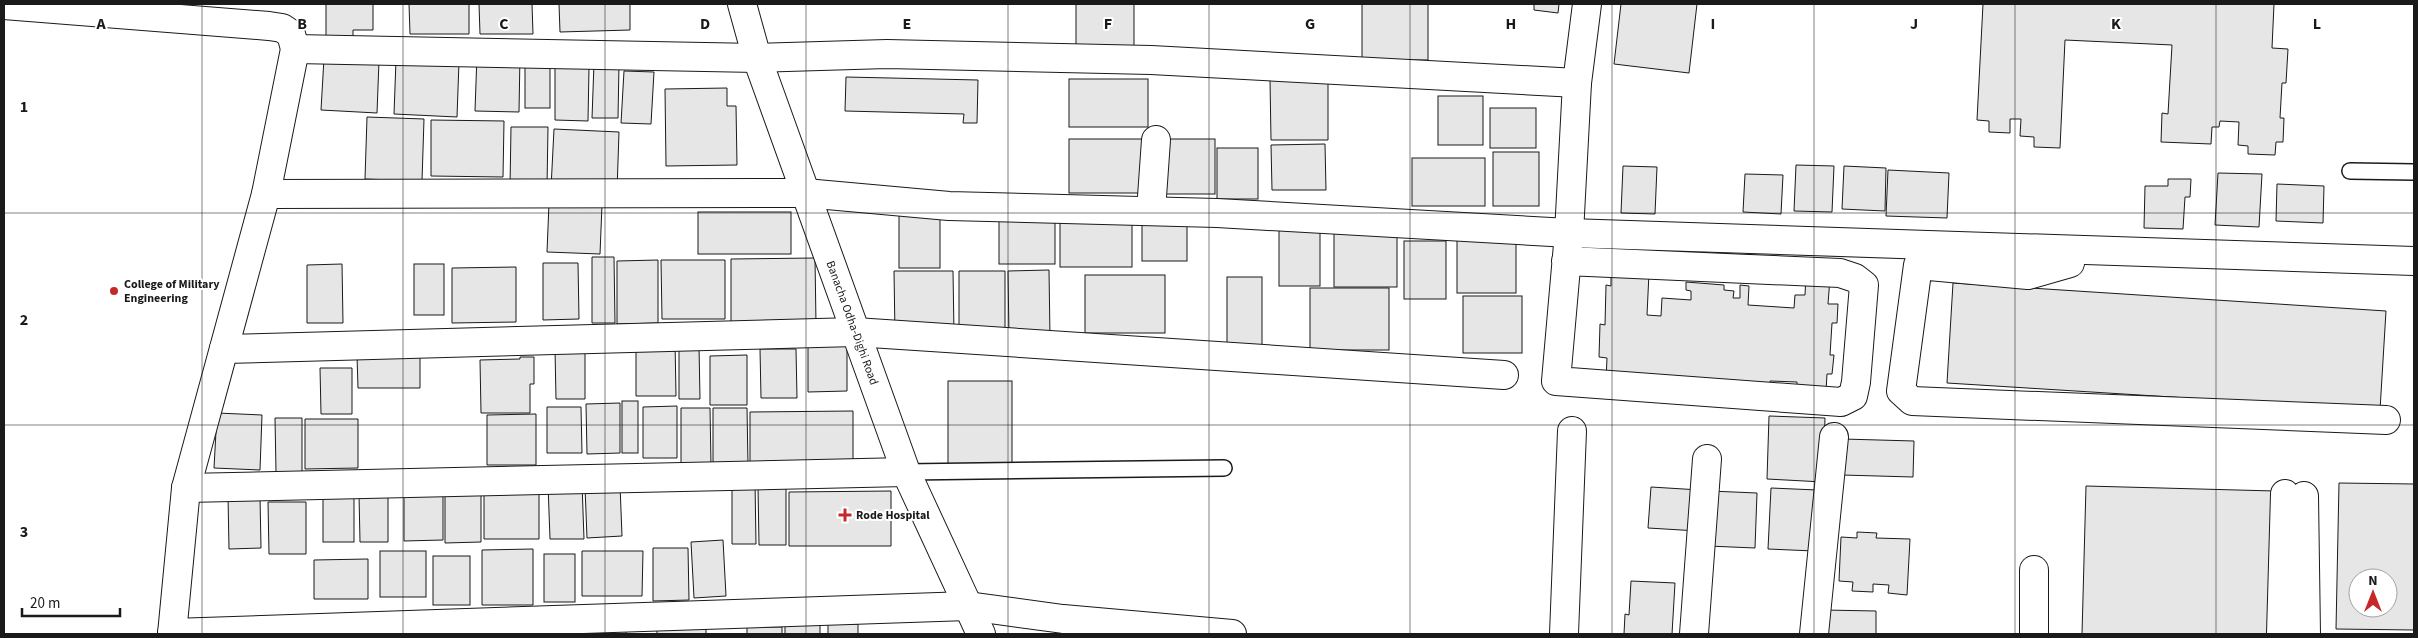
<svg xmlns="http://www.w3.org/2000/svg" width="2418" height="638" font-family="'Source Sans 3',sans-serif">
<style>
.building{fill:#e6e6e6;stroke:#1a1a1a;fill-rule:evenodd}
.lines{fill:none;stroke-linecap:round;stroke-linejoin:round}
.service-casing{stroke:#1a1a1a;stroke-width:18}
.minor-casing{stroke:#1a1a1a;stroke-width:30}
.tertiary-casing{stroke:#1a1a1a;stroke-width:30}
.service{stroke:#fff;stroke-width:15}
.minor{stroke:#fff;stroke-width:28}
.tertiary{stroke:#fff;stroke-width:28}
.grid{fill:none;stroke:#1a1a1a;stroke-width:1;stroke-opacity:0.55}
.poi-dot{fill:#c62828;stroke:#fff;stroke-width:2}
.labels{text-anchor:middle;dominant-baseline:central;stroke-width:4;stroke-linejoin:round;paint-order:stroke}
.poi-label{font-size:12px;font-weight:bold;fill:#1a1a1a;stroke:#fff;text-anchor:start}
.street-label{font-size:12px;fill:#1a1a1a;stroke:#fff}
.grid-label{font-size:16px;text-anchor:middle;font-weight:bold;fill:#1a1a1a;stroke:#fff;stroke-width:4;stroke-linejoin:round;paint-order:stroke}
</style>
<rect width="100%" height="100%" fill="#fff"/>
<g class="building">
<polygon points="326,4 373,4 373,30 353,30 353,41 326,41"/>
<polygon points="409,4 469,4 469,34 410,34"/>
<polygon points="479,4 532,4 533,34 480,34"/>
<polygon points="559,4 630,4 630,30 560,32"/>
<rect x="1076" y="4" width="58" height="47"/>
<rect x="1362" y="4" width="66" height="56"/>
<polygon points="1534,4 1559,4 1558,13 1534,10"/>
<polygon points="1621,4 1697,4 1689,73 1614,64"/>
<polygon points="1983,4 2274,4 2272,48 2288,49 2286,83 2282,83 2280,118 2284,118 2283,142 2276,142 2275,155 2248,154 2248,146 2238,145 2239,122 2220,121 2219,127 2212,127 2211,144 2161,142 2162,113 2168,114 2172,45 2065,40 2060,148 2034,147 2034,137 2020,136 2021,119 2010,119 2010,133 1989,132 1989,121 1977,120"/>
<polygon points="477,54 520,55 519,112 475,111"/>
<polygon points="324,58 379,61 377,113 321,110"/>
<rect x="525" y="58" width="25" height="50"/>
<polygon points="396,60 459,62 457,117 394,114"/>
<polygon points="594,63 619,64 618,118 592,118"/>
<polygon points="555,66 589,67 588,121 555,120"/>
<polygon points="624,71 654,72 651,124 621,123"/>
<polygon points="846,77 978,80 977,123 963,123 964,114 845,111"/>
<rect x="1069" y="79" width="79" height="48"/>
<polygon points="1270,80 1328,80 1328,140 1271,140"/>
<polygon points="727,88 727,106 736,106 737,165 666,166 665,89"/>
<rect x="1438" y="96" width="45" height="49"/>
<rect x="1490" y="108" width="46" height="40"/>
<polygon points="367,117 424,119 422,181 365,179"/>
<polygon points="431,120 504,121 503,177 431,176"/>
<polygon points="511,127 548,127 547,187 510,187"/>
<polygon points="554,129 619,132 617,191 551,188"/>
<rect x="1069" y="139" width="76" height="54"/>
<rect x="1166" y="139" width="49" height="55"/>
<polygon points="1325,144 1326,190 1272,190 1271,145"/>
<rect x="1217" y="148" width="41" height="51"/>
<rect x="1493" y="152" width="46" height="54"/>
<rect x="1412" y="158" width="73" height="48"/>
<polygon points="1796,165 1834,166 1832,212 1794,211"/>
<polygon points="1623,166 1657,167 1655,214 1621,213"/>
<polygon points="1844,166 1886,168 1885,211 1842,209"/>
<polygon points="1888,170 1949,173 1947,218 1886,216"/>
<polygon points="2218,173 2262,174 2259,227 2215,225"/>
<polygon points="1745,174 1783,175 1781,214 1743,212"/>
<polygon points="2168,179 2191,179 2190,197 2185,197 2183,229 2144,228 2145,186 2168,186"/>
<polygon points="2277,184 2324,186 2323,223 2276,221"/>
<polygon points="549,203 602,205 600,254 547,252"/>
<rect x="899" y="209" width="41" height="59"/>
<rect x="999" y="209" width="56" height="55"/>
<rect x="1060" y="211" width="72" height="56"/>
<rect x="698" y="212" width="93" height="42"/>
<rect x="1142" y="216" width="45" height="45"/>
<rect x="1334" y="224" width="63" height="63"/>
<rect x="1279" y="230" width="41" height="56"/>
<rect x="1457" y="238" width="59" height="55"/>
<rect x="1404" y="241" width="42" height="58"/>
<polygon points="592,257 614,257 615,323 592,323"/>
<polygon points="815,258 816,324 731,325 731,259"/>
<polygon points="658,260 658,323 617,324 617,261"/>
<polygon points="661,260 725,260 725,319 662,319"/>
<polygon points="543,263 578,263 579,319 543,320"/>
<polygon points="342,264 343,323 307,323 307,265"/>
<rect x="414" y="264" width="30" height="51"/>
<polygon points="516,267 516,322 452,323 452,268"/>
<polygon points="1049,270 1050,338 1009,339 1008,271"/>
<polygon points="894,271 953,271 954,334 895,335"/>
<polygon points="959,271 1005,271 1005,335 959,336"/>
<polygon points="1611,271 1649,273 1647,315 1661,316 1662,298 1691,300 1691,291 1686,290 1686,282 1724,285 1724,290 1734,291 1733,298 1740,298 1740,285 1749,286 1748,305 1794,308 1795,295 1805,295 1806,276 1830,278 1828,304 1838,304 1837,323 1832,323 1830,355 1834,355 1832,374 1827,374 1826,391 1797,389 1797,382 1770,381 1770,389 1606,380 1607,358 1599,357 1600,324 1605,325 1606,285 1611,286"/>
<rect x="1085" y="275" width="80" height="58"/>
<rect x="1227" y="277" width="35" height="72"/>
<polygon points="1953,283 2386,311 2380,410 1947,383"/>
<rect x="1310" y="288" width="79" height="62"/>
<rect x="1463" y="296" width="59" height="57"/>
<polygon points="636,341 675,341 676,396 636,396"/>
<polygon points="847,343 847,391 808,392 808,344"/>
<polygon points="699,346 700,399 679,399 679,347"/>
<polygon points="585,348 585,399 556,399 555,349"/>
<polygon points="760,349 796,349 797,398 761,398"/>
<polygon points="420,355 420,388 358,388 357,356"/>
<polygon points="747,355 747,405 710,405 710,356"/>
<polygon points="520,357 534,357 534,384 530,384 530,413 481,413 480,360 520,359"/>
<polygon points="320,368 352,368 352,414 321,414"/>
<rect x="948" y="381" width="64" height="84"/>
<rect x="622" y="401" width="16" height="52"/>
<polygon points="620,403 620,453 587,454 586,404"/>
<polygon points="677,406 677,458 643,458 643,407"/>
<polygon points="547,407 581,407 582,453 547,453"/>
<polygon points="681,408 710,408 711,465 681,465"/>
<polygon points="713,408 747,408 748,465 713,465"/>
<polygon points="853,411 853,464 750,465 750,412"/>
<polygon points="217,413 262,415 260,470 214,468"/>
<polygon points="536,414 536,465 487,465 487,415"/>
<polygon points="1769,416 1825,418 1823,482 1767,479"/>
<polygon points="275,418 302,418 302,472 276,472"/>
<polygon points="305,419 358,419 358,468 305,469"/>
<polygon points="1843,439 1914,441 1913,477 1842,475"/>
<polygon points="755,482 756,544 732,544 732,483"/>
<polygon points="582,483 584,539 550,539 548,484"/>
<path d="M2339 483 2414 484V630L2336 629ZM2358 578H2388V608H2358Z"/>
<polygon points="443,484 443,540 404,541 404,485"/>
<polygon points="445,485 481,485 481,542 445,543"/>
<polygon points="620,485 622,536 587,538 585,487"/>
<polygon points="539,486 539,539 484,539 484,487"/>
<polygon points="758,486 786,486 786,545 759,545"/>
<polygon points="2086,486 2275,491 2272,634 2082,634"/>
<polygon points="1651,487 1700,490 1698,531 1648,528"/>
<polygon points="1771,488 1817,490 1814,551 1768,549"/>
<polygon points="891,491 891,546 789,546 789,492"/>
<polygon points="1710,491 1757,493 1755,548 1708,546"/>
<rect x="323" y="492" width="31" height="50"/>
<polygon points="359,494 388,494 388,542 360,542"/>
<polygon points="228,496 260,496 261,548 229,549"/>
<polygon points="268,502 306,502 306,554 269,554"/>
<polygon points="1857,532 1877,533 1876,538 1910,539 1907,595 1888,593 1889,585 1873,584 1873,592 1852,591 1853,582 1839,581 1841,537 1857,538"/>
<polygon points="723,540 726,596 694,598 691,542"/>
<polygon points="653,548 688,548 689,600 653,601"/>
<polygon points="533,549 533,605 482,605 482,550"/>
<rect x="380" y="551" width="46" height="46"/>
<polygon points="582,551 643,551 642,596 582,596"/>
<rect x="544" y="554" width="31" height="48"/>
<rect x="433" y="556" width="37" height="49"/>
<polygon points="368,559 368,599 314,599 314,560"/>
<polygon points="1631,581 1675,583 1672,634 1624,634 1625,614 1629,615"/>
<polygon points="1824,610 1876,611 1876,634 1823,634"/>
<rect x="657" y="624" width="49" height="10"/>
<rect x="828" y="624" width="30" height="10"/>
<rect x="785" y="625" width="35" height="9"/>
<rect x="747" y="627" width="35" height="7"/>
<rect x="590" y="628" width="36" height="6"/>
</g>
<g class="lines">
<g class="service-casing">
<g id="service">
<polyline points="2350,171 2414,172"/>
<polyline points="906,472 1224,468"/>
</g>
</g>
<g class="minor-casing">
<g id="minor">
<polyline points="4,5 269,26 282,28 291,34 295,49 266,194 186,488 172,634"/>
<polyline points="295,49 757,58 887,54 1151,60 1577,83"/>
<polyline points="266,194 805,193 949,206 1217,213 1569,233 2414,261"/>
<polyline points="1151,211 1156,140"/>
<polyline points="2073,250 2070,263 2028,275 1918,265 1901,391 1912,401 2386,420"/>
<polyline points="1566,261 1840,273 1855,278 1864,285 1856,382 1853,396 1841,402 1556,381 1569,233 1577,83 1587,4"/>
<polyline points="224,349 855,332 1504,375"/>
<polyline points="186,488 906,472"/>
<polyline points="2304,496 2306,634"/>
<polyline points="172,633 968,606 1063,619 1232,634"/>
<polyline points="1564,634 1572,431"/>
<polyline points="1694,634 1707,459"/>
<polyline points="1814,634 1834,437"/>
<polyline points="2034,634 2034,570"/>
<polyline points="2281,634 2285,494"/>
</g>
</g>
<g class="tertiary-casing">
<polyline id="tertiary" points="742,4 757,58 906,472 981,634"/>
</g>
<use href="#service" class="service"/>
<use href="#minor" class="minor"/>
<use href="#tertiary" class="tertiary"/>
</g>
<path class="grid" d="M202 4V634M403 4V634M605 4V634M806 4V634M1008 4V634M1209 4V634M1410 4V634M1612 4V634M1814 4V634M2015 4V634M2216 4V634M4 213H2414M4 425H2414"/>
<g class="poi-dot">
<circle cx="114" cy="291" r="5"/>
<path d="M842.5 507.5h5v5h5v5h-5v5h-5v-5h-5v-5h5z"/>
</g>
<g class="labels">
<g class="poi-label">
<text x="124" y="284">College of Military<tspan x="124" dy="14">Engineering</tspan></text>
<text x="856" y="515">Rode Hospital</text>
</g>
<g class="street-label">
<text transform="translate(852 323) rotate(70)">Banacha Odha-Dighi Road</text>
</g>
</g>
<g class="grid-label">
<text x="101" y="29">A</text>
<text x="302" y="29">B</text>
<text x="504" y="29">C</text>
<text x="705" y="29">D</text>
<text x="907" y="29">E</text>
<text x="1108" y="29">F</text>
<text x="1310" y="29">G</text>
<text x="1511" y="29">H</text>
<text x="1713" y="29">I</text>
<text x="1914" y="29">J</text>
<text x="2116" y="29">K</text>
<text x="2317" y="29">L</text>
<text x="24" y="112">1</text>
<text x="24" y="325">2</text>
<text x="24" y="537">3</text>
</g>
<rect width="2418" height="638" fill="none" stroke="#1a1a1a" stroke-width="10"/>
<g transform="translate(2373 593)"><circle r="24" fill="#ffffff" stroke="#a3a3a3"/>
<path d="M0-4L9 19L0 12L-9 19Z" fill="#c62828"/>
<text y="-8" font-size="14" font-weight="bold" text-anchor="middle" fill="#1a1a1a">N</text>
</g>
<path d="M22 608v8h98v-8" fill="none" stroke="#1a1a1a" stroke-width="2.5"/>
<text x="30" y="608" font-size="15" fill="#1a1a1a" stroke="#ffffff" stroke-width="4" paint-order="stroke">20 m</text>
</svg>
